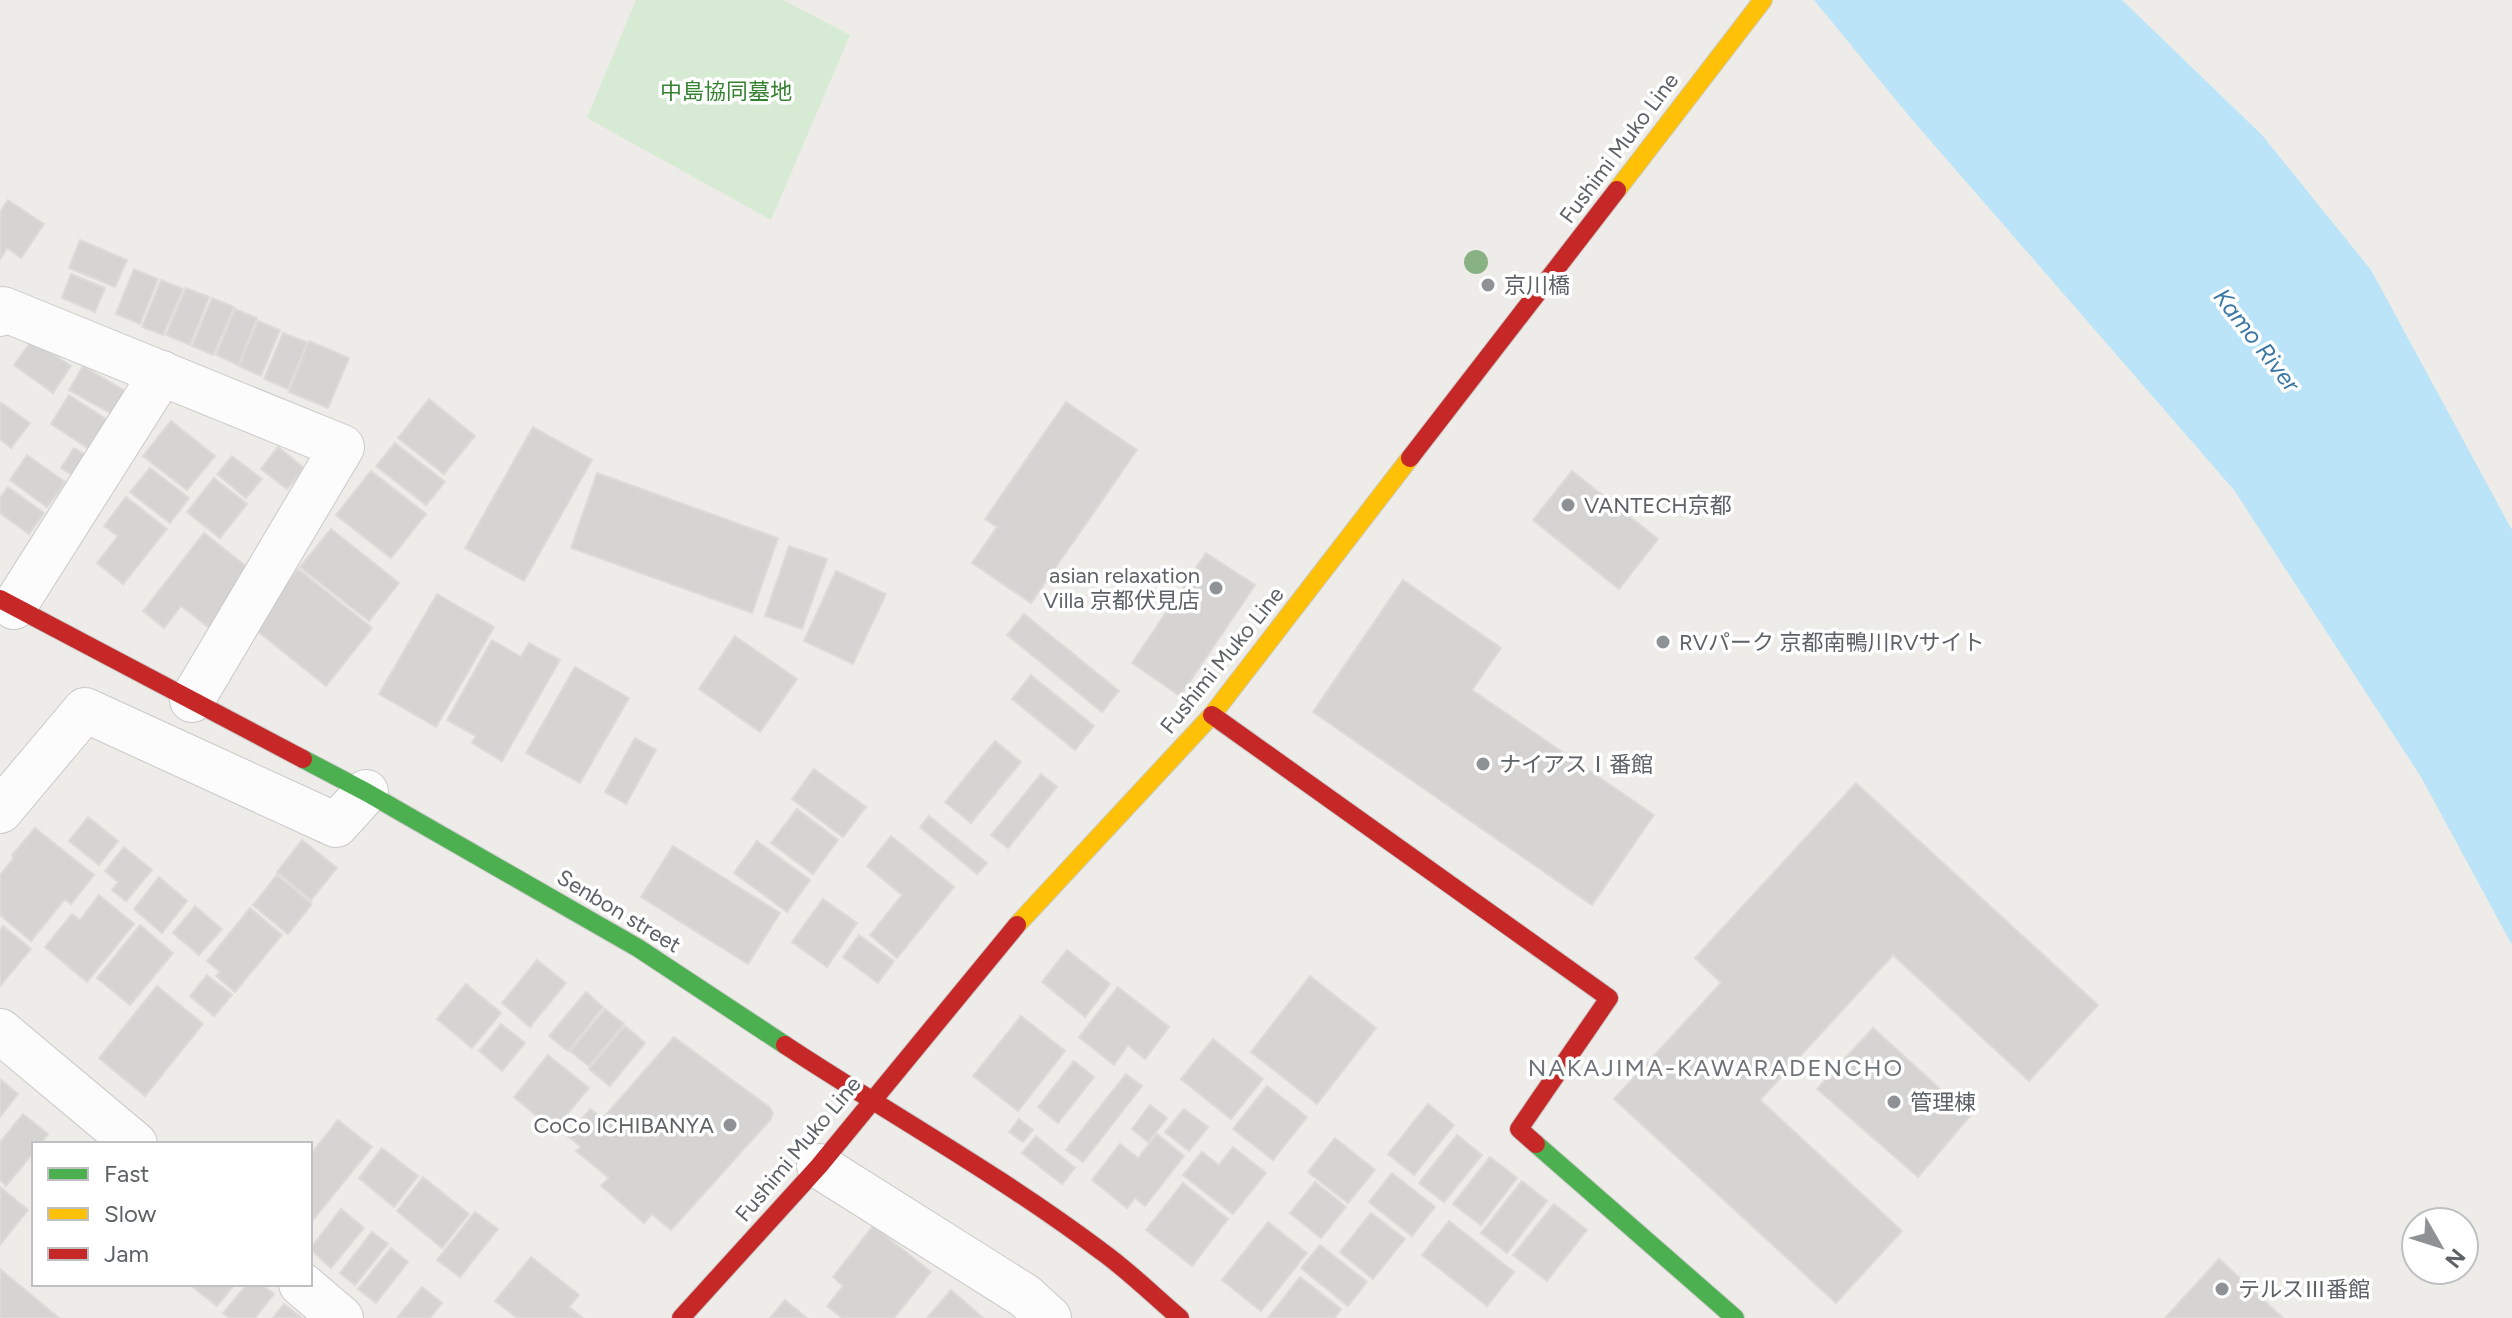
<svg xmlns="http://www.w3.org/2000/svg" width="2512" height="1318" font-family="Figtree,'Noto Sans JP',sans-serif">
<style>
.green{fill:#d7ead3}
.water{fill:#bbe4f8}
.building{fill:#d5d4d2;stroke:#dcdbd7;stroke-width:2}
.lines{fill:none;stroke-linecap:round;stroke-linejoin:round}
.street-casing{stroke:#c9c9c9;stroke-width:46}
.fast-casing{stroke:#cacaca;stroke-width:20}
.slow-casing{stroke:#cacaca;stroke-width:20}
.jam-casing{stroke:#cacaca;stroke-width:20}
.street{stroke:#fcfcfc;stroke-width:44}
.fast{stroke:#4caf50;stroke-width:18}
.slow{stroke:#ffc107;stroke-width:18}
.jam{stroke:#c62828;stroke-width:18}
.tree{fill:#88b283}
.poi-dot{fill:#8f9294;stroke:#fff;stroke-width:3}
.labels{text-anchor:middle;dominant-baseline:central;stroke-width:7;stroke-linejoin:round;paint-order:stroke}
.park-label{font-size:22px;fill:#358231;stroke:#fff}
.street-label{font-size:22px;fill:#5d6266;stroke:#fff}
.poi-label{font-size:22px;fill:#5d6266;stroke:#fff;text-anchor:start}
.water-label{font-size:24px;font-style:italic;fill:#3a77a3;stroke:#fff}
.neighbourhood-label{font-size:24px;letter-spacing:2px;fill:#6e7478;stroke:#fff}
</style>
<rect width="100%" height="100%" fill="#edece8"/>
<polygon class="green" points="636,0 783,0 850,35 771,220 587,118"/>
<polygon class="water" points="1814,0 2122,0 2262,135 2371,270 2512,530 2512,945 2421,777 2234,490 1909,116"/>
<g class="building">
<polygon points="8,200 44,224 21,258 7,248 0,259 0,212"/>
<polygon points="80,240 127,260 115,287 69,268"/>
<polygon points="134,269 158,279 140,324 116,314"/>
<polygon points="71,274 105,288 95,312 62,298"/>
<polygon points="161,280 183,289 163,335 142,327"/>
<polygon points="186,288 209,297 190,345 166,335"/>
<polygon points="212,298 234,307 213,355 192,346"/>
<polygon points="235,309 257,318 238,365 216,355"/>
<polygon points="258,321 280,330 261,376 239,366"/>
<polygon points="283,333 307,342 288,389 264,379"/>
<polygon points="32,340 71,366 53,393 14,365"/>
<polygon points="309,341 349,358 328,408 289,392"/>
<polygon points="83,366 125,391 112,414 69,390"/>
<polygon points="69,395 109,421 91,450 51,424"/>
<polygon points="429,399 475,436 444,474 398,438"/>
<polygon points="0,402 30,423 11,448 0,439"/>
<polygon points="1066,402 1137,450 1031,603 972,563 997,527 985,519"/>
<polygon points="171,421 215,456 187,490 143,456"/>
<polygon points="533,427 592,460 524,581 465,548"/>
<polygon points="395,443 445,482 426,505 376,466"/>
<polygon points="278,447 304,468 287,489 261,469"/>
<polygon points="74,448 97,462 84,483 61,468"/>
<polygon points="27,455 65,482 47,507 10,480"/>
<polygon points="232,456 262,479 246,498 217,474"/>
<polygon points="150,468 189,498 170,523 130,492"/>
<polygon points="371,471 426,514 391,558 336,515"/>
<polygon points="1572,471 1658,539 1619,589 1533,520"/>
<polygon points="597,473 778,538 752,613 571,548"/>
<polygon points="214,478 247,504 220,538 187,512"/>
<polygon points="8,487 44,513 29,534 0,513 0,498"/>
<polygon points="126,497 167,529 123,584 97,563 118,536 104,526"/>
<polygon points="331,529 399,583 369,621 300,567"/>
<polygon points="204,533 256,574 212,630 181,606 164,628 143,611"/>
<polygon points="789,546 827,559 802,629 765,616"/>
<polygon points="1206,553 1255,585 1180,696 1132,663"/>
<polygon points="298,569 372,628 326,686 252,627"/>
<polygon points="836,571 886,594 853,664 804,641"/>
<polygon points="1403,580 1501,648 1472,690 1654,815 1592,905 1313,712"/>
<polygon points="437,594 494,627 436,727 379,694"/>
<polygon points="1024,614 1119,691 1102,712 1007,635"/>
<polygon points="735,636 797,679 760,732 699,689"/>
<polygon points="492,640 521,657 529,643 560,660 502,761 472,743 476,736 447,720"/>
<polygon points="575,667 629,698 580,783 526,753"/>
<polygon points="1031,675 1094,726 1075,750 1012,699"/>
<polygon points="635,738 656,750 626,804 605,792"/>
<polygon points="995,741 1021,762 971,823 945,802"/>
<polygon points="814,769 866,807 843,837 792,799"/>
<polygon points="1041,774 1057,787 1008,848 991,835"/>
<polygon points="1856,783 2098,1005 2029,1081 1893,955 1760,1100 1902,1231 1836,1303 1614,1099 1721,983 1695,958"/>
<polygon points="797,809 838,840 813,874 771,843"/>
<polygon points="929,816 987,863 977,874 920,827"/>
<polygon points="88,817 118,841 99,865 69,841"/>
<polygon points="35,828 94,875 71,904 65,899 31,941 0,915 0,875 14,858 12,855"/>
<polygon points="891,836 954,887 897,958 870,935 902,895 867,866"/>
<polygon points="302,840 337,868 311,900 277,872"/>
<polygon points="757,841 810,880 787,912 734,873"/>
<polygon points="673,846 780,913 748,964 641,897"/>
<polygon points="124,847 152,870 126,901 112,890 118,882 105,871"/>
<polygon points="277,875 312,904 288,934 253,905"/>
<polygon points="159,877 187,901 162,933 134,909"/>
<polygon points="99,895 134,924 87,982 45,947 72,914 80,920"/>
<polygon points="823,899 857,923 827,967 792,942"/>
<polygon points="195,906 222,929 199,955 173,933"/>
<polygon points="250,908 282,935 235,992 216,976 220,972 207,961"/>
<polygon points="140,925 173,953 130,1005 97,978"/>
<polygon points="3,926 31,949 0,986 0,930"/>
<polygon points="859,935 894,961 878,983 843,957"/>
<polygon points="1067,950 1110,984 1085,1017 1042,982"/>
<polygon points="537,960 566,983 530,1027 502,1003"/>
<polygon points="207,975 232,995 214,1016 190,996"/>
<polygon points="1310,976 1376,1028 1317,1104 1251,1052"/>
<polygon points="466,984 501,1013 472,1048 437,1019"/>
<polygon points="157,986 203,1024 145,1096 99,1058"/>
<polygon points="1118,987 1169,1027 1145,1059 1128,1045 1114,1065 1079,1037"/>
<polygon points="586,992 603,1007 568,1051 549,1036"/>
<polygon points="605,1009 624,1024 589,1066 570,1051"/>
<polygon points="1021,1016 1065,1051 1018,1111 973,1076"/>
<polygon points="501,1024 525,1043 502,1071 479,1051"/>
<polygon points="625,1026 645,1043 610,1086 589,1069"/>
<polygon points="1873,1028 1970,1116 1918,1177 1817,1089"/>
<polygon points="674,1037 769,1107 773,1113 771,1119 671,1230 652,1214 644,1223 601,1186 609,1178 576,1151 581,1147 568,1136 590,1109 603,1118"/>
<polygon points="1213,1039 1263,1079 1231,1119 1181,1079"/>
<polygon points="548,1055 589,1088 554,1130 514,1097"/>
<polygon points="1074,1061 1094,1077 1058,1123 1038,1107"/>
<polygon points="1126,1074 1142,1086 1083,1162 1066,1150"/>
<polygon points="0,1079 18,1094 0,1117"/>
<polygon points="1267,1086 1307,1117 1273,1160 1233,1129"/>
<polygon points="1428,1104 1454,1125 1414,1175 1388,1154"/>
<polygon points="1150,1105 1167,1118 1148,1142 1132,1129"/>
<polygon points="1184,1109 1208,1127 1189,1151 1165,1132"/>
<polygon points="23,1114 48,1134 40,1144 34,1144 34,1152 6,1186 0,1180 0,1142"/>
<polygon points="1019,1119 1033,1130 1023,1142 1009,1132"/>
<polygon points="338,1120 372,1147 310,1224 310,1155"/>
<polygon points="1157,1134 1184,1156 1145,1206 1135,1198 1127,1208 1092,1180 1120,1144 1138,1158"/>
<polygon points="1457,1135 1482,1155 1444,1202 1419,1183"/>
<polygon points="1036,1136 1075,1168 1062,1184 1022,1153"/>
<polygon points="1335,1138 1375,1170 1348,1203 1308,1172"/>
<polygon points="1233,1147 1266,1173 1233,1214 1183,1175 1202,1152 1219,1165"/>
<polygon points="382,1148 418,1176 394,1207 359,1178"/>
<polygon points="1490,1157 1517,1178 1481,1225 1453,1204"/>
<polygon points="1392,1173 1435,1207 1412,1236 1369,1202"/>
<polygon points="423,1177 469,1214 442,1248 397,1211"/>
<polygon points="1522,1181 1547,1201 1507,1253 1481,1233"/>
<polygon points="1315,1182 1346,1207 1321,1238 1290,1213"/>
<polygon points="1183,1183 1228,1219 1192,1266 1146,1230"/>
<polygon points="0,1187 28,1210 0,1245"/>
<polygon points="1554,1204 1587,1230 1547,1281 1513,1255"/>
<polygon points="341,1209 364,1228 331,1268 310,1249"/>
<polygon points="475,1212 498,1229 460,1277 437,1260"/>
<polygon points="1371,1213 1405,1239 1373,1279 1340,1252"/>
<polygon points="1449,1221 1514,1272 1487,1306 1422,1255"/>
<polygon points="1268,1222 1307,1253 1261,1311 1222,1280"/>
<polygon points="873,1226 931,1272 894,1318 842,1318 827,1306 843,1286 833,1277"/>
<polygon points="372,1232 388,1244 355,1285 340,1273"/>
<polygon points="1320,1245 1367,1282 1348,1306 1301,1268"/>
<polygon points="391,1248 408,1262 376,1303 358,1289"/>
<polygon points="531,1257 579,1295 569,1307 583,1318 517,1318 495,1301"/>
<polygon points="2219,1259 2283,1318 2165,1318"/>
<polygon points="0,1269 59,1318 0,1318"/>
<polygon points="1300,1277 1341,1309 1335,1318 1268,1318"/>
<polygon points="189,1284 235,1284 217,1306"/>
<polygon points="247,1284 261,1284 274,1294 255,1318 229,1318 223,1313"/>
<polygon points="422,1287 442,1303 430,1318 397,1318"/>
<polygon points="951,1290 983,1318 927,1318"/>
<polygon points="785,1300 807,1318 770,1318"/>
<polygon points="284,1304 302,1318 273,1318"/>
</g>
<g class="lines">
<g class="street-casing">
<g id="street">
<polyline points="0,314 3,309 342,447 192,700"/>
<polyline points="14,607 162,373"/>
<polyline points="0,811 85,710 336,825 366,792"/>
<polyline points="0,1031 135,1144"/>
<polyline points="819,1166 1025,1296 1049,1318"/>
<polyline points="301,1284 341,1318"/>
</g>
</g>
<g class="fast-casing">
<g id="fast">
<polyline points="303,759 366,792 638,948 785,1045"/>
<polyline points="1536,1144 1735,1318"/>
</g>
</g>
<g class="slow-casing">
<g id="slow">
<polyline points="1617,190 1763,0"/>
<polyline points="1017,925 1212,715 1410,458"/>
</g>
</g>
<g class="jam-casing">
<g id="jam">
<polyline points="1410,458 1617,190"/>
<polyline points="0,599 303,759"/>
<polyline points="1212,715 1609,998 1519,1129 1536,1144"/>
<path d="M785 1045C890 1114 1000 1175 1101 1251 1129 1271 1154 1296 1180 1318"/>
<polyline points="681,1318 819,1166 1017,925"/>
</g>
</g>
<use href="#street" class="street"/>
<use href="#fast" class="fast"/>
<use href="#slow" class="slow"/>
<use href="#jam" class="jam"/>
</g>
<circle class="tree" cx="1476" cy="262" r="12"/>
<g class="poi-dot">
<circle cx="1488" cy="285" r="8"/>
<circle cx="1568" cy="505" r="8"/>
<circle cx="1216" cy="588" r="8"/>
<circle cx="1663" cy="642" r="8"/>
<circle cx="1483" cy="764" r="8"/>
<circle cx="1894" cy="1102" r="8"/>
<circle cx="730" cy="1125" r="8"/>
<circle cx="2222" cy="1289" r="8"/>
</g>
<g class="labels">
<g class="park-label">
<text x="726" y="91">中島協同墓地</text>
</g>
<g class="street-label">
<text transform="translate(1619 148) rotate(-53)">Fushimi Muko Line</text>
<text transform="translate(1222 660) rotate(-51)">Fushimi Muko Line</text>
<text transform="translate(619 911) rotate(31)">Senbon street</text>
<text transform="translate(798 1149) rotate(-50)">Fushimi Muko Line</text>
</g>
<g class="poi-label">
<text x="1504" y="285">京川橋</text>
<text x="1584" y="505">VANTECH京都</text>
<text x="1200" y="575" text-anchor="end">asian relaxation<tspan x="1200" dy="25">Villa 京都伏見店</tspan></text>
<text x="1679" y="642">RVパーク 京都南鴨川RVサイト</text>
<text x="1499" y="764">ナイアスⅠ番館</text>
<text x="1910" y="1102">管理棟</text>
<text x="714" y="1125" text-anchor="end">CoCo ICHIBANYA</text>
<text x="2238" y="1289">テルスⅢ番館</text>
</g>
<g class="water-label">
<text transform="translate(2257 340) rotate(52)">Kamo River</text>
</g>
<g class="neighbourhood-label">
<text x="1716" y="1067">NAKAJIMA-KAWARADENCHO</text>
</g>
</g>
<rect x="32" y="1142" width="280" height="144" fill="#ffffff" stroke="#bec0c2" stroke-width="2"/>
<rect x="48" y="1168" width="40" height="12" fill="#4caf50" stroke="#bec0c2" stroke-width="2"/>
<text x="104" y="1182" font-size="24" fill="#5d6266">Fast</text>
<rect x="48" y="1208" width="40" height="12" fill="#ffc107" stroke="#bec0c2" stroke-width="2"/>
<text x="104" y="1222" font-size="24" fill="#5d6266">Slow</text>
<rect x="48" y="1248" width="40" height="12" fill="#c62828" stroke="#bec0c2" stroke-width="2"/>
<text x="104" y="1262" font-size="24" fill="#5d6266">Jam</text>
<g transform="translate(2440 1246) rotate(129)"><circle r="38" fill="#ffffff" stroke="#bec0c2" stroke-width="2"/>
<path d="M0-6L14 30L0 20L-14 30Z" fill="#8f9294"/>
<text y="-12" font-size="22" font-weight="bold" text-anchor="middle" fill="#5d6266">N</text>
</g>
</svg>
